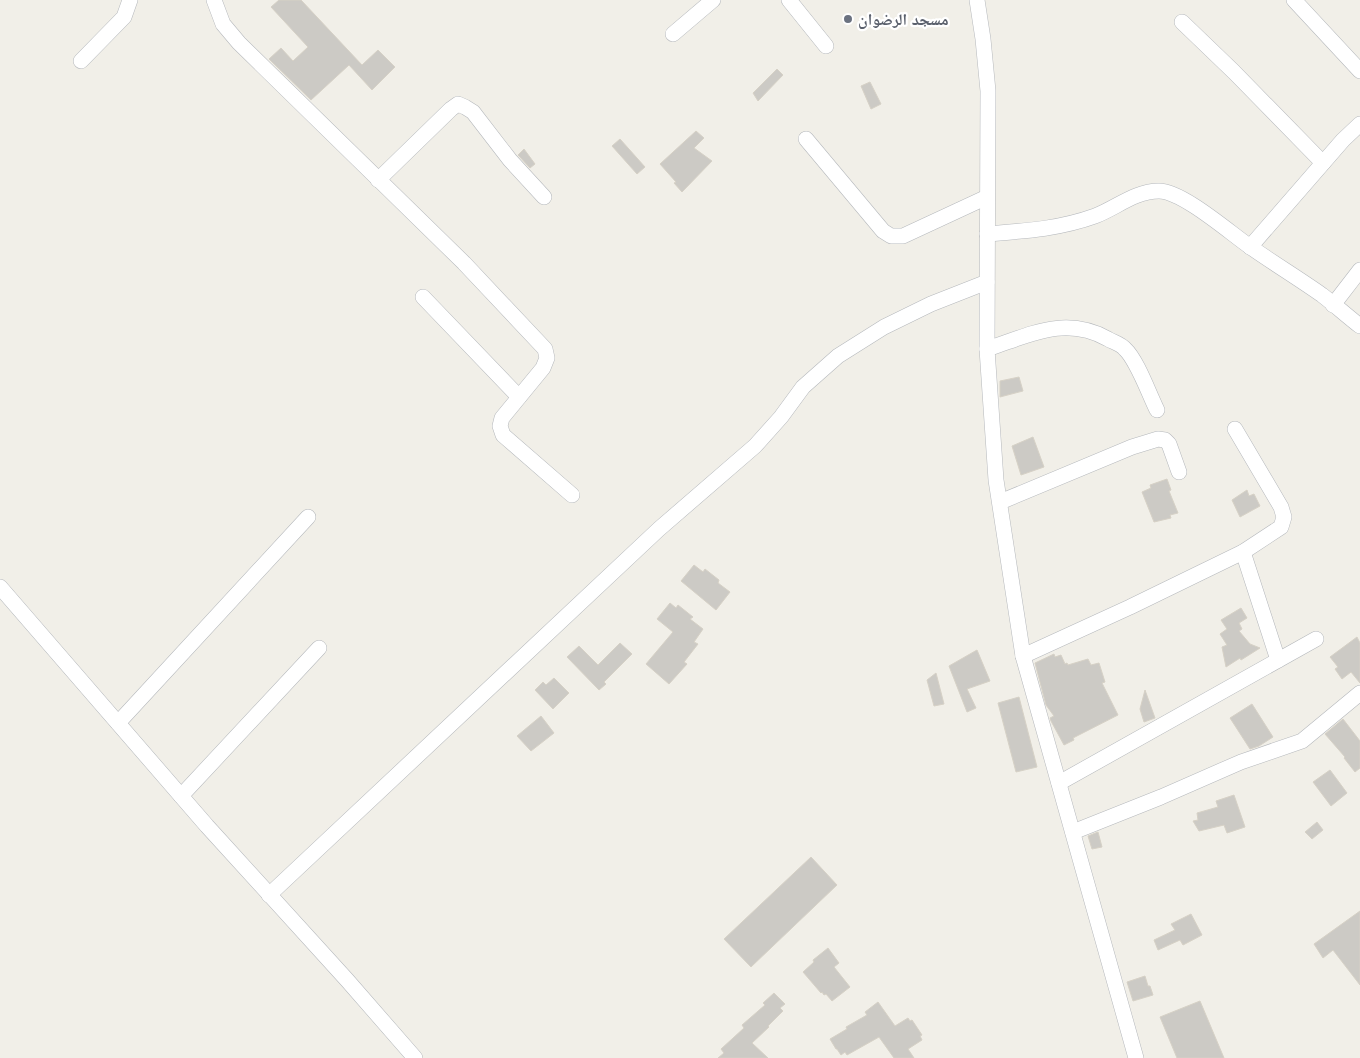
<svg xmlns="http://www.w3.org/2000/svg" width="1360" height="1058" font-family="'Work Sans','Noto Naskh Arabic',sans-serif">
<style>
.building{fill:#cccac5;stroke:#d6d1c6}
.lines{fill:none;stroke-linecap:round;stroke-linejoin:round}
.minor-casing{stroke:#b5b8bc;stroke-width:16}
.minor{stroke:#fff;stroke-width:15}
.worship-dot{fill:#6b7280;stroke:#fff;stroke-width:2}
.labels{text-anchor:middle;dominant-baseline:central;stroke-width:4.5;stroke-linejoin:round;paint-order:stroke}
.worship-label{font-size:16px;font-weight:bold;fill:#5b616d;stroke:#fff;text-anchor:start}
</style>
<rect width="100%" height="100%" fill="#f1efe8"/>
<g class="building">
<polygon points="279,0 301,0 362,65 378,50 395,67 372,90 349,65 311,100 269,59 281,48 293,61 308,47 271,7"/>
<polygon points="777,69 783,75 758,101 753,93"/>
<polygon points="870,82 881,104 871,109 861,86"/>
<polygon points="696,131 704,138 694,148 712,161 682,192 674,183 676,182 660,164"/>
<polygon points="620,139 645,167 637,174 612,146"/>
<polygon points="524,149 535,164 530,168 518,155"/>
<polygon points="1019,377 1023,391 1000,397 1000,381"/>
<polygon points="1033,437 1044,467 1021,475 1012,446"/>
<polygon points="1167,479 1171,490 1169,491 1178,513 1170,515 1171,518 1154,522 1142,492 1151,488 1150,485"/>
<polygon points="1247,490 1249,496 1254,494 1260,506 1240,517 1232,500"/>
<polygon points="694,565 703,572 705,569 719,580 718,583 730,592 716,610 681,581"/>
<polygon points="670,603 676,608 678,605 693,617 690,619 703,629 694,642 698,644 684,662 687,664 669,684 646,664 673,632 657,619"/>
<polygon points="1241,608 1247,618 1239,623 1242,629 1239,631 1250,644 1260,648 1241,660 1240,658 1226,667 1222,647 1227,645 1220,634 1227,629 1221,620"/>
<polygon points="1357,637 1360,643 1360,683 1351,672 1342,679 1335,669 1338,667 1330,657"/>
<polygon points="620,643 632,654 604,682 606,684 599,690 567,657 579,646 598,665"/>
<polygon points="977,650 990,681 967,689 976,708 967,712 949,666"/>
<polygon points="1054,654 1055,657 1061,655 1065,664 1067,663 1068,665 1088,659 1091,665 1099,663 1105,682 1102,683 1118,715 1073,738 1074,740 1064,745 1051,721 1050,718 1054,716 1046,705 1035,663"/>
<polygon points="936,673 944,704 934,706 927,680"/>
<polygon points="554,678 569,693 553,709 535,690 543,682 546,685"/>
<polygon points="1145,690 1155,718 1144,722 1140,709"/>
<polygon points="1019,697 1037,767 1016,772 998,703"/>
<polygon points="1252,704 1273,737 1259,746 1250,749 1230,718"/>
<polygon points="541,716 554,733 531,751 517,736"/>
<polygon points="1343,719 1360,741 1360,768 1355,772 1344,758 1345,757 1325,734"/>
<polygon points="1330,770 1347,793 1331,806 1313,782"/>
<polygon points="1234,795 1245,827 1227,833 1224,825 1199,831 1193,821 1198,820 1197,813 1218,807 1216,801"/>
<polygon points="1317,822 1323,830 1312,839 1305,832"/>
<polygon points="1098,832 1102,847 1092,849 1088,836"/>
<polygon points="811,857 837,885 751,967 724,939"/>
<polygon points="1360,911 1360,985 1333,950 1323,958 1314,944"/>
<polygon points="1191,914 1202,935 1183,945 1180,940 1158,950 1154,940 1175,930 1171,924"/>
<polygon points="828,948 839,963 834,967 850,987 832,1001 826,994 824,995 822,992 821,993 803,972 814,962 813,960"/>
<polygon points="1145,976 1148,986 1150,986 1153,995 1133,1001 1127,982"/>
<polygon points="774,993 785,1004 780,1008 783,1011 768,1026 769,1027 752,1043 768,1058 718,1058 724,1053 721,1049 744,1028 742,1025 765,1005 763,1003"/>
<polygon points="1200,1001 1224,1058 1177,1058 1160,1017"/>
<polygon points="878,1002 895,1026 908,1018 910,1021 912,1020 922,1035 920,1036 922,1040 908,1049 914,1058 894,1058 879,1037 847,1055 845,1052 841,1055 837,1049 836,1049 830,1039 847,1029 846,1027 867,1015 865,1012"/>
</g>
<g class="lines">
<g class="minor-casing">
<g id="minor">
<polyline points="214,0 223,24 239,43 464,263 545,349 547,358 543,368 502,418 500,426 503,435 572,495"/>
<polyline points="789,0 826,46"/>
<polyline points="977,0 983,39 988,91 987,349 996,480 1023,656 1136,1058"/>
<polyline points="1294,0 1360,71"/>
<polyline points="1182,22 1234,72 1323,163"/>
<polyline points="673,34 713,0"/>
<polyline points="81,61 124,17 130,0"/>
<polyline points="806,139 883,231 891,236 903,236 987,197"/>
<polyline points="378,180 451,109 458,104 465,107 473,112 510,160 544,197"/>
<path d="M987 234C1025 231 1059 229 1095 216 1116 208 1135 191 1159 191 1182 191 1229 232 1249 246 1273 263 1298 278 1322 295 1335 305 1347 316 1360 326"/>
<polyline points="1250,247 1343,140 1360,124"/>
<polyline points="423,297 519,397"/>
<polyline points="1333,305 1360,270"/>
<path d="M987 349C1030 335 1065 315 1108 339 1113 342 1121 344 1125 349 1137 360 1149 394 1157 410"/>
<polyline points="1000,502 1132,447 1158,439 1165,440 1169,444 1179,472"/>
<polyline points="1243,552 1278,660"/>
<polyline points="0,587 207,826 347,980 415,1058"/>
<polyline points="1023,656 1130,607 1243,552 1281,527 1284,517 1281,507 1235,429"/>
<polyline points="118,723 308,517"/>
<polyline points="1059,783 1316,639"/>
<polyline points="181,796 319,648"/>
<polyline points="1073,832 1161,797 1241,762 1302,741 1360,693"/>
<polyline points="269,895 659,529 755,446 781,417 803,387 838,356 884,327 931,304 987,282"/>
</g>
</g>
<use href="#minor" class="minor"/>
</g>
<circle class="worship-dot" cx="848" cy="19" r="5"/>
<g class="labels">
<g class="worship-label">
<text x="858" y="19">مسجد الرضوان</text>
</g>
</g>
</svg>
